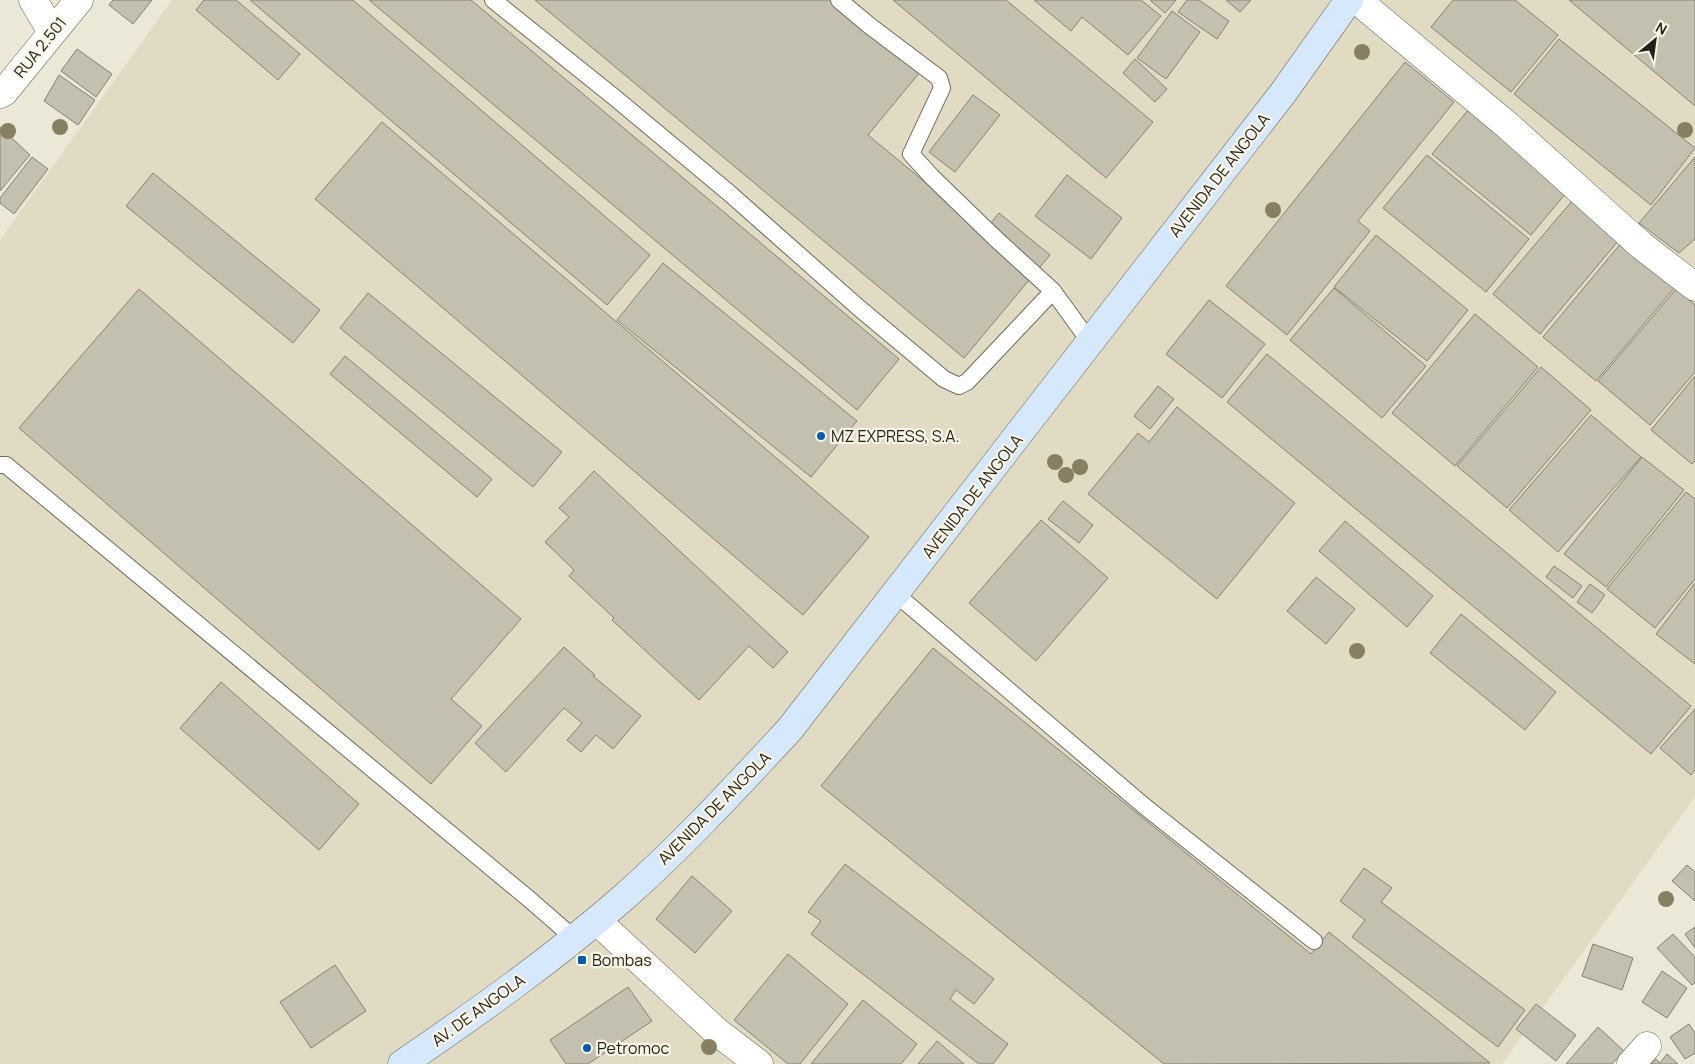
<svg xmlns="http://www.w3.org/2000/svg" width="1695" height="1064" font-family="Manrope,sans-serif">
<style>
.built{fill:#e1dbc4}
.building{fill:#c4c0b0;stroke:#858273}
.lines{fill:none;stroke-linecap:round;stroke-linejoin:round}
.service-casing{stroke:#6e6b5c;stroke-width:18}
.minor-casing{stroke:#6e6b5c;stroke-width:29}
.secondary-casing{stroke:#6e6b5c;stroke-width:29}
.service{stroke:#fff;stroke-width:16}
.minor{stroke:#fff;stroke-width:28}
.secondary{stroke:#d6e8fc;stroke-width:28}
.tree{fill:#867f61}
.poi-dot{fill:#005eab;stroke:#f9f5e5;stroke-width:2}
.labels{text-anchor:middle;dominant-baseline:central;stroke-width:4.5;stroke-linejoin:round;paint-order:stroke}
.street-label{font-size:16px;fill:#201f19;stroke:#f9f5e5}
.poi-label{font-size:16px;fill:#201f19;stroke:#f9f5e5;text-anchor:start}
</style>
<rect width="100%" height="100%" fill="#ece8d7"/>
<polygon class="built" points="172,0 1695,0 1695,797 1502,1064 0,1064 0,240"/>
<g class="building">
<polygon points="113,0 152,0 133,24 109,5"/>
<polygon points="204,0 236,0 300,54 278,80 196,10"/>
<polygon points="250,0 353,0 650,255 607,305"/>
<polygon points="369,0 471,0 899,359 857,410"/>
<polygon points="535,0 846,0 925,66 868,135 984,231 999,213 1050,255 964,358"/>
<polygon points="893,0 1006,0 1153,122 1106,178"/>
<polygon points="1034,0 1141,0 1161,16 1128,55 1082,17 1071,31"/>
<polygon points="1150,0 1176,0 1165,13"/>
<polygon points="1187,0 1199,0 1229,21 1217,39 1178,12"/>
<polygon points="1226,0 1251,0 1240,12"/>
<polygon points="1453,0 1515,0 1558,35 1511,92 1431,27"/>
<polygon points="1569,0 1695,0 1695,106"/>
<polygon points="1172,11 1200,32 1166,79 1137,58"/>
<polygon points="1559,39 1695,148 1651,205 1514,94"/>
<polygon points="77,49 112,74 96,97 61,71"/>
<polygon points="1135,59 1167,89 1155,102 1123,73"/>
<polygon points="1405,62 1454,102 1358,221 1370,231 1287,335 1226,286"/>
<polygon points="59,75 95,100 78,125 44,101"/>
<polygon points="973,95 1000,115 955,172 929,152"/>
<polygon points="1473,104 1572,186 1531,235 1432,154"/>
<polygon points="382,122 869,537 803,615 315,199"/>
<polygon points="0,127 30,155 0,191"/>
<polygon points="1427,155 1529,239 1486,292 1383,208"/>
<polygon points="32,157 48,169 14,214 0,203 0,198"/>
<polygon points="1695,157 1695,239 1679,253 1639,223"/>
<polygon points="153,173 320,310 293,343 126,206"/>
<polygon points="1067,175 1122,218 1091,259 1035,216"/>
<polygon points="1572,201 1619,240 1540,334 1493,294"/>
<polygon points="1376,235 1468,310 1427,361 1334,287"/>
<polygon points="1622,242 1675,287 1596,381 1543,337"/>
<polygon points="663,263 857,421 811,477 617,320"/>
<polygon points="1334,288 1426,366 1382,418 1290,340"/>
<polygon points="139,289 521,619 451,699 482,726 431,784 19,428"/>
<polygon points="1676,289 1695,305 1695,372 1650,425 1598,381"/>
<polygon points="368,293 562,452 533,487 340,328"/>
<polygon points="1209,300 1265,344 1222,398 1166,354"/>
<polygon points="1475,314 1538,367 1455,466 1392,413"/>
<polygon points="1267,354 1691,706 1651,754 1227,402"/>
<polygon points="345,356 492,479 477,497 330,374"/>
<polygon points="1541,367 1591,410 1507,508 1457,466"/>
<polygon points="1695,376 1695,461 1692,464 1651,430"/>
<polygon points="1158,386 1174,399 1150,429 1134,416"/>
<polygon points="1177,407 1295,503 1217,599 1088,494 1138,433 1149,442"/>
<polygon points="1591,415 1641,457 1558,552 1509,510"/>
<polygon points="1642,457 1684,490 1606,587 1564,554"/>
<polygon points="594,471 788,652 773,668 749,646 699,700 612,620 614,618 569,576 574,570 545,542 569,517 559,508"/>
<polygon points="1686,492 1695,499 1695,579 1655,628 1607,589"/>
<polygon points="1063,501 1093,525 1079,543 1048,519"/>
<polygon points="1041,520 1108,578 1036,661 969,603"/>
<polygon points="1345,521 1433,596 1407,627 1319,551"/>
<polygon points="1554,566 1582,586 1573,598 1546,577"/>
<polygon points="1316,577 1355,609 1326,644 1287,611"/>
<polygon points="1695,583 1695,664 1656,634"/>
<polygon points="1590,584 1605,595 1592,613 1577,602"/>
<polygon points="1461,614 1556,692 1525,730 1430,653"/>
<polygon points="564,647 595,675 593,676 641,716 613,749 596,735 581,752 567,740 582,723 564,708 506,772 475,743"/>
<polygon points="933,648 1311,954 1329,932 1490,1063 1164,1064 821,786"/>
<polygon points="221,682 359,804 319,850 180,728"/>
<polygon points="1695,709 1695,770 1691,775 1660,748"/>
<polygon points="845,864 994,979 974,1004 956,990 950,999 1008,1044 993,1064 979,1064 811,934 821,921 808,912"/>
<polygon points="1687,865 1695,872 1695,901 1672,881"/>
<polygon points="1364,868 1392,888 1381,902 1525,1010 1498,1047 1352,937 1365,920 1340,901"/>
<polygon points="692,876 732,911 695,953 656,919"/>
<polygon points="1695,927 1695,948 1685,934"/>
<polygon points="1673,934 1695,957 1695,983 1692,985 1657,948"/>
<polygon points="1593,944 1633,958 1622,990 1582,976"/>
<polygon points="788,954 848,1004 800,1064 788,1064 734,1020"/>
<polygon points="335,965 366,1011 311,1048 280,1002"/>
<polygon points="1662,971 1687,988 1667,1018 1642,1002"/>
<polygon points="628,987 652,1021 588,1064 566,1064 550,1040"/>
<polygon points="863,1000 917,1044 901,1064 811,1064"/>
<polygon points="1536,1004 1576,1035 1556,1061 1516,1029"/>
<polygon points="1689,1024 1695,1033 1695,1053 1685,1059 1670,1037"/>
<polygon points="1598,1027 1624,1051 1612,1064 1566,1064"/>
<polygon points="937,1041 964,1064 918,1064"/>
<polygon points="1667,1054 1678,1064 1651,1064 1656,1059 1660,1063"/>
</g>
<g class="lines">
<g class="service-casing">
<g id="service">
<polyline points="493,0 614,97 728,192 859,308 944,379 959,386 967,382 1053,291"/>
<polyline points="839,0 870,26 939,78 942,88 911,154 932,177 996,239 1053,291 1090,342"/>
<polyline points="0,465 6,465 529,899 575,939"/>
<polyline points="896,594 1143,805 1314,941"/>
</g>
</g>
<g class="minor-casing">
<g id="minor">
<polyline points="33,0 52,32"/>
<polyline points="1357,0 1507,125 1642,246 1695,287"/>
<polyline points="0,94 4,92 79,0"/>
<polyline points="597,921 716,1031 759,1064"/>
<polyline points="1631,1064 1647,1046"/>
</g>
</g>
<g class="secondary-casing">
<path id="secondary" d="M402 1064C478 1012 553 959 623 898 682 846 736 787 790 729L1283 93 1349 0"/>
</g>
<use href="#service" class="service"/>
<use href="#minor" class="minor"/>
<use href="#secondary" class="secondary"/>
</g>
<g class="tree">
<circle cx="1362" cy="52" r="8"/>
<circle cx="60" cy="127" r="8"/>
<circle cx="1685" cy="130" r="8"/>
<circle cx="8" cy="131" r="8"/>
<circle cx="1273" cy="210" r="8"/>
<circle cx="1055" cy="462" r="8"/>
<circle cx="1080" cy="467" r="8"/>
<circle cx="1066" cy="475" r="8"/>
<circle cx="1357" cy="651" r="8"/>
<circle cx="1666" cy="899" r="8"/>
<circle cx="709" cy="1047" r="8"/>
</g>
<g class="poi-dot">
<circle cx="821" cy="436" r="5"/>
<rect x="577" y="955" width="10" height="10" rx="2.5"/>
<circle cx="587" cy="1048" r="5"/>
</g>
<g class="labels">
<g class="street-label">
<text transform="translate(40 47) rotate(-51)">RUA 2.501</text>
<text transform="translate(1219 175) rotate(-52)">AVENIDA DE ANGOLA</text>
<text transform="translate(972 496) rotate(-52)">AVENIDA DE ANGOLA</text>
<text transform="translate(714 808) rotate(-45)">AVENIDA DE ANGOLA</text>
<text transform="translate(478 1010) rotate(-36)">AV. DE ANGOLA</text>
</g>
<g class="poi-label">
<text x="831" y="436">MZ EXPRESS, S.A.</text>
<text x="592" y="960">Bombas</text>
<text x="597" y="1048">Petromoc</text>
</g>
</g>
<g transform="translate(1655 40) rotate(29)" stroke="#f9f5e5" stroke-width="4" paint-order="stroke">
<path d="M0-4L9 19L0 12L-9 19Z" fill="#201f19"/>
<text y="-8" font-size="14" font-weight="bold" text-anchor="middle" fill="#201f19">N</text>
</g>
</svg>
